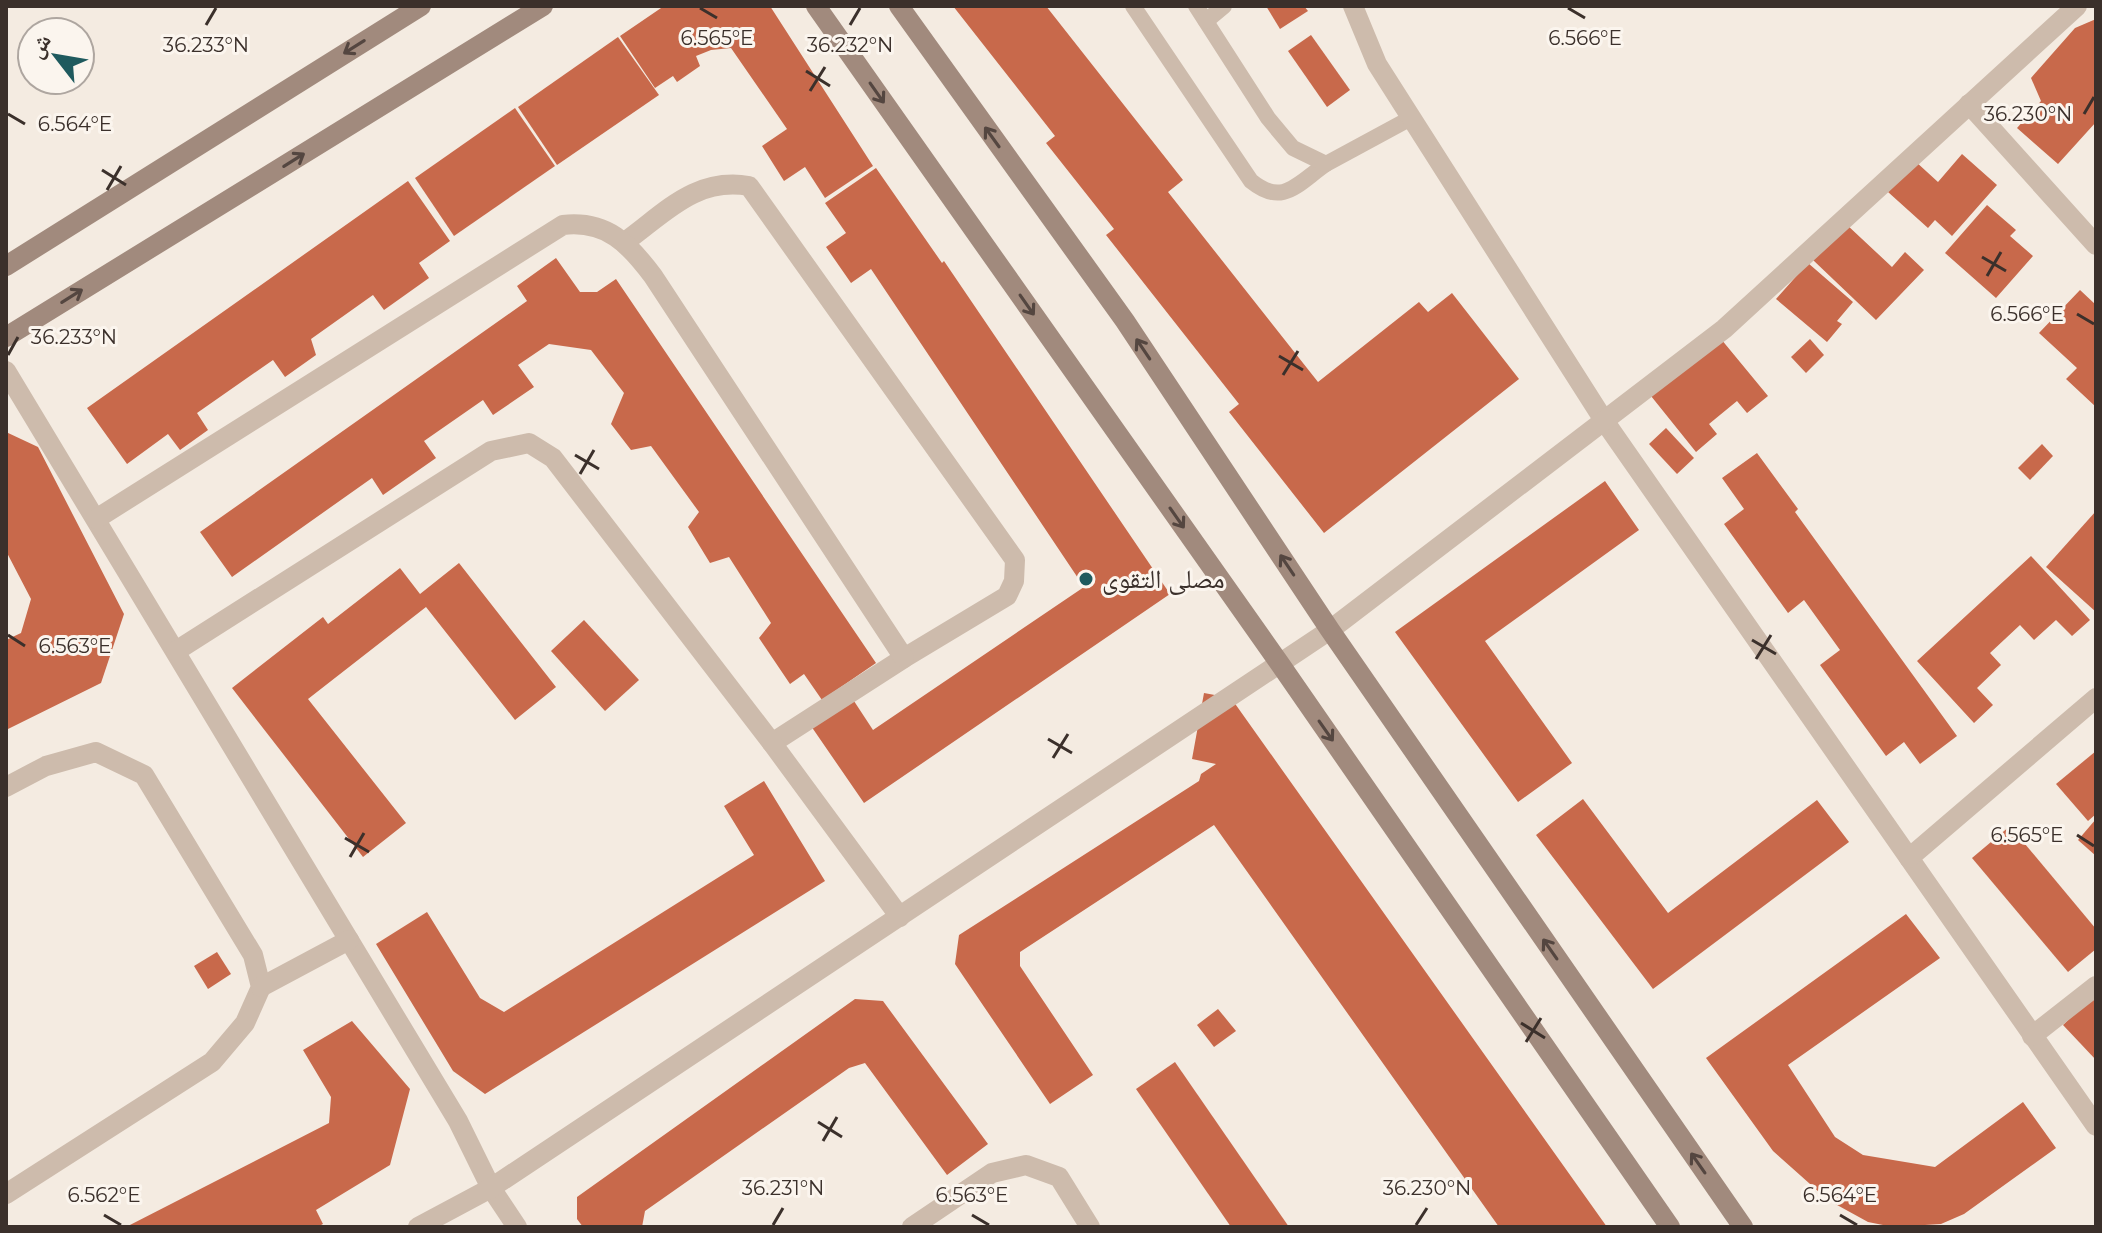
<svg xmlns="http://www.w3.org/2000/svg" width="2102" height="1233" font-family="Montserrat,'Noto Naskh Arabic',sans-serif">
<style>
.building{fill:#c8694b}
.lines{fill:none;stroke-linecap:round;stroke-linejoin:round}
.lane{stroke:#cdbbac;stroke-width:16}
.street{stroke:#cdbbac;stroke-width:20}
.secondary{stroke:#a18a7d;stroke-width:20}
.oneway{stroke:#544640}
.ticks{fill:none;stroke:#3b302b;stroke-width:3}
.poi-dot{fill:#1f5a5e;stroke:#fbf5ee;stroke-width:3}
.labels{text-anchor:middle;dominant-baseline:central;stroke-width:6;stroke-linejoin:round;paint-order:stroke}
.poi-label{font-size:26px;fill:#3b302b;stroke:#fbf5ee;text-anchor:start}
.ticks-label{font-size:20px;text-anchor:middle;fill:#3b302b;stroke:#fbf5ee;stroke-width:6;stroke-linejoin:round;paint-order:stroke}
</style>
<rect width="100%" height="100%" fill="#f4ebe1"/>
<g class="building">
<polygon points="664,6 770,6 873,166 825,198 805,167 784,181 762,146 787,129 731,48 711,50 696,56 700,66 677,82 673,76 655,88 620,36"/>
<polygon points="953,6 1046,6 1183,180 1168,192 1318,382 1419,302 1428,312 1452,293 1519,379 1324,533 1229,412 1239,404 1106,235 1114,229 1046,143 1055,136"/>
<polygon points="1266,6 1304,6 1308,11 1280,29"/>
<polygon points="2096,19 2096,122 2058,164 2017,128 2041,101 2031,78 2075,28"/>
<polygon points="1311,35 1350,90 1327,107 1288,51"/>
<polygon points="618,37 659,95 557,165 518,107"/>
<polygon points="515,108 555,166 454,236 415,178"/>
<polygon points="1962,154 1997,185 1952,236 1935,220 1928,228 1888,192 1915,161 1938,182"/>
<polygon points="876,168 942,263 944,261 1170,594 864,803 811,726 852,698 873,730 1084,587 871,269 851,283 826,247 846,233 825,203"/>
<polygon points="408,181 450,241 419,263 429,278 384,310 373,295 311,339 316,355 285,377 273,360 197,413 208,430 180,450 168,434 127,464 87,408"/>
<polygon points="1987,205 2016,230 2010,236 2033,256 1996,298 1945,253"/>
<polygon points="1846,224 1892,267 1905,252 1924,270 1876,320 1813,260"/>
<polygon points="556,258 580,292 597,292 616,279 876,663 822,700 804,674 790,684 759,638 771,623 729,557 710,563 688,527 699,512 651,446 631,450 611,424 624,393 591,350 549,344 518,365 534,387 493,415 483,400 424,441 436,458 383,495 372,478 232,577 200,532 527,301 517,286"/>
<polygon points="1808,263 1853,302 1837,321 1842,324 1827,342 1776,299"/>
<polygon points="2080,290 2096,305 2096,407 2066,379 2077,368 2039,333"/>
<polygon points="1721,339 1768,396 1747,413 1737,401 1709,424 1717,434 1696,452 1651,396"/>
<polygon points="1810,339 1824,355 1806,373 1791,357"/>
<polygon points="1666,428 1694,458 1677,474 1649,444"/>
<polygon points="6,432 38,447 124,614 101,683 6,730 6,640 21,633 31,599 6,551"/>
<polygon points="2042,444 2053,456 2030,480 2018,468"/>
<polygon points="1757,453 1798,509 1795,512 1957,736 1920,764 1904,742 1886,756 1820,665 1840,650 1804,600 1788,613 1724,524 1744,509 1722,478"/>
<polygon points="1605,481 1639,530 1485,641 1572,763 1518,802 1395,632"/>
<polygon points="2096,511 2096,612 2046,567"/>
<polygon points="2031,556 2090,620 2072,636 2056,620 2034,640 2020,625 1990,653 2001,665 1977,688 1993,705 1974,723 1917,661"/>
<polygon points="459,563 556,687 515,720 426,607 308,699 406,823 363,857 232,688 323,617 328,624 400,568 420,594"/>
<polygon points="584,620 639,680 605,711 551,651"/>
<polygon points="1204,693 1231,698 1607,1227 1499,1227 1214,825 1020,952 1020,966 1093,1075 1050,1104 955,964 959,935 1199,781 1201,774 1216,764 1192,759"/>
<polygon points="2096,751 2096,814 2088,821 2056,784"/>
<polygon points="764,781 825,881 485,1094 453,1071 376,944 427,912 480,998 504,1012 754,855 724,806"/>
<polygon points="1583,799 1668,913 1817,800 1849,842 1653,989 1536,835"/>
<polygon points="2096,819 2096,856 2078,840"/>
<polygon points="2010,826 2096,929 2096,949 2068,972 1972,858"/>
<polygon points="1906,914 1940,958 1788,1065 1835,1137 1863,1155 1935,1167 2023,1102 2056,1148 1964,1214 1941,1224 1893,1227 1868,1222 1828,1200 1773,1151 1706,1058"/>
<polygon points="217,952 231,974 208,989 194,966"/>
<polygon points="2096,993 2096,1060 2063,1025"/>
<polygon points="855,999 883,1001 988,1144 947,1175 865,1063 849,1068 645,1211 642,1227 583,1227 577,1219 577,1197"/>
<polygon points="1218,1009 1236,1031 1214,1047 1197,1025"/>
<polygon points="352,1021 410,1089 390,1165 316,1210 323,1224 317,1227 126,1227 329,1123 331,1097 303,1050"/>
<polygon points="1175,1062 1289,1227 1231,1227 1136,1089"/>
</g>
<g class="lines">
<g class="lane">
<path d="M1133 6 1251 181C1283 207 1297 184 1326 164"/>
<polyline points="1196,6 1268,118 1293,148 1326,164 1411,118"/>
<polyline points="1206,21 1224,6"/>
</g>
<g class="street">
<polyline points="1353,6 1377,64 1605,422 2096,1126"/>
<polyline points="1969,104 2096,245"/>
<path d="M626 241C666 212 696 177 749 186L1015 560 1014 581 1007 596 904 658 772 743"/>
<polyline points="6,371 458,1121 491,1188 517,1227"/>
<path d="M96 519 563 225C607 220 629 244 653 276L904 658"/>
<polyline points="176,651 491,451 529,443 553,458 772,743 900,917"/>
<polyline points="6,787 46,766 96,752 144,775 253,955 261,987 245,1023 212,1062 6,1194"/>
<polyline points="1909,858 2096,698"/>
<polyline points="261,987 349,940"/>
<polyline points="2032,1036 2096,986"/>
<polyline points="418,1227 491,1188 1330,630 1724,329 2077,6"/>
<polyline points="912,1227 992,1173 1026,1165 1059,1177 1090,1227"/>
</g>
<g class="secondary">
<polyline points="816,6 1280,664 1670,1227"/>
<polyline points="899,6 1125,321 1330,630 1743,1227"/>
<polyline points="6,266 421,6"/>
<polyline points="6,337 543,6"/>
</g>
</g>
<defs><path id="oneway-shaft" d="M-6 0H5M1.5-3L5.5 0L1.5 3" fill="none" stroke-width="1.6" stroke-linecap="round" stroke-linejoin="round" transform="scale(2)"/></defs>
<g class="oneway">
<use href="#oneway-shaft" transform="translate(354 47) rotate(148)"/>
<use href="#oneway-shaft" transform="translate(877 93) rotate(55)"/>
<use href="#oneway-shaft" transform="translate(992 137) rotate(-126)"/>
<use href="#oneway-shaft" transform="translate(294 160) rotate(-32)"/>
<use href="#oneway-shaft" transform="translate(72 296) rotate(-32)"/>
<use href="#oneway-shaft" transform="translate(1027 305) rotate(55)"/>
<use href="#oneway-shaft" transform="translate(1143 349) rotate(-124)"/>
<use href="#oneway-shaft" transform="translate(1177 518) rotate(55)"/>
<use href="#oneway-shaft" transform="translate(1287 565) rotate(-124)"/>
<use href="#oneway-shaft" transform="translate(1326 731) rotate(55)"/>
<use href="#oneway-shaft" transform="translate(1550 949) rotate(-125)"/>
<use href="#oneway-shaft" transform="translate(1698 1163) rotate(-125)"/>
</g>
<path class="ticks" d="M700 8 717 18M1568 8 1585 18M206 25 216 8M850 25 860 8M806 71 830 86M810 91 825 67M8 114 25 124M2084 114 2094 97M102 170 126 185M107 190 121 166M1982 257 2006 271M1987 276 2001 252M2077 314 2094 324M8 355 18 337M1279 356 1303 370M1283 375 1298 351M575 455 599 469M580 474 594 450M8 635 25 646M1752 640 1776 654M1756 659 1771 635M1048 739 1072 753M1053 758 1068 734M2077 835 2094 846M345 838 369 852M350 857 364 833M1521 1023 1545 1038M1526 1042 1541 1018M818 1122 842 1137M823 1141 837 1117M104 1215 121 1225M972 1215 989 1225M1840 1215 1857 1225M773 1225 783 1208M1416 1225 1427 1208"/>
<circle class="poi-dot" cx="1086" cy="579" r="8"/>
<g class="labels">
<g class="poi-label">
<text x="1102" y="579">مصلى التقوى</text>
</g>
</g>
<g class="ticks-label">
<text x="717" y="45">6.565°E</text>
<text x="1585" y="45">6.566°E</text>
<text x="206" y="52">36.233°N</text>
<text x="850" y="52">36.232°N</text>
<text x="2028" y="121">36.230°N</text>
<text x="75" y="131">6.564°E</text>
<text x="2027" y="321">6.566°E</text>
<text x="74" y="344">36.233°N</text>
<text x="75" y="653">6.563°E</text>
<text x="2027" y="842">6.565°E</text>
<text x="783" y="1195">36.231°N</text>
<text x="1427" y="1195">36.230°N</text>
<text x="104" y="1202">6.562°E</text>
<text x="972" y="1202">6.563°E</text>
<text x="1840" y="1202">6.564°E</text>
</g>
<rect width="2102" height="1233" fill="none" stroke="#3b302b" stroke-width="16"/>
<g transform="translate(56 56) rotate(301)"><circle r="38" fill="#fbf5ee" stroke="#aea6a0" stroke-width="2"/>
<path d="M0-6L14 30L0 20L-14 30Z" fill="#1f5a5e"/>
<text y="-12" font-size="22" font-weight="bold" text-anchor="middle" fill="#3b302b">ش</text>
</g>
</svg>
